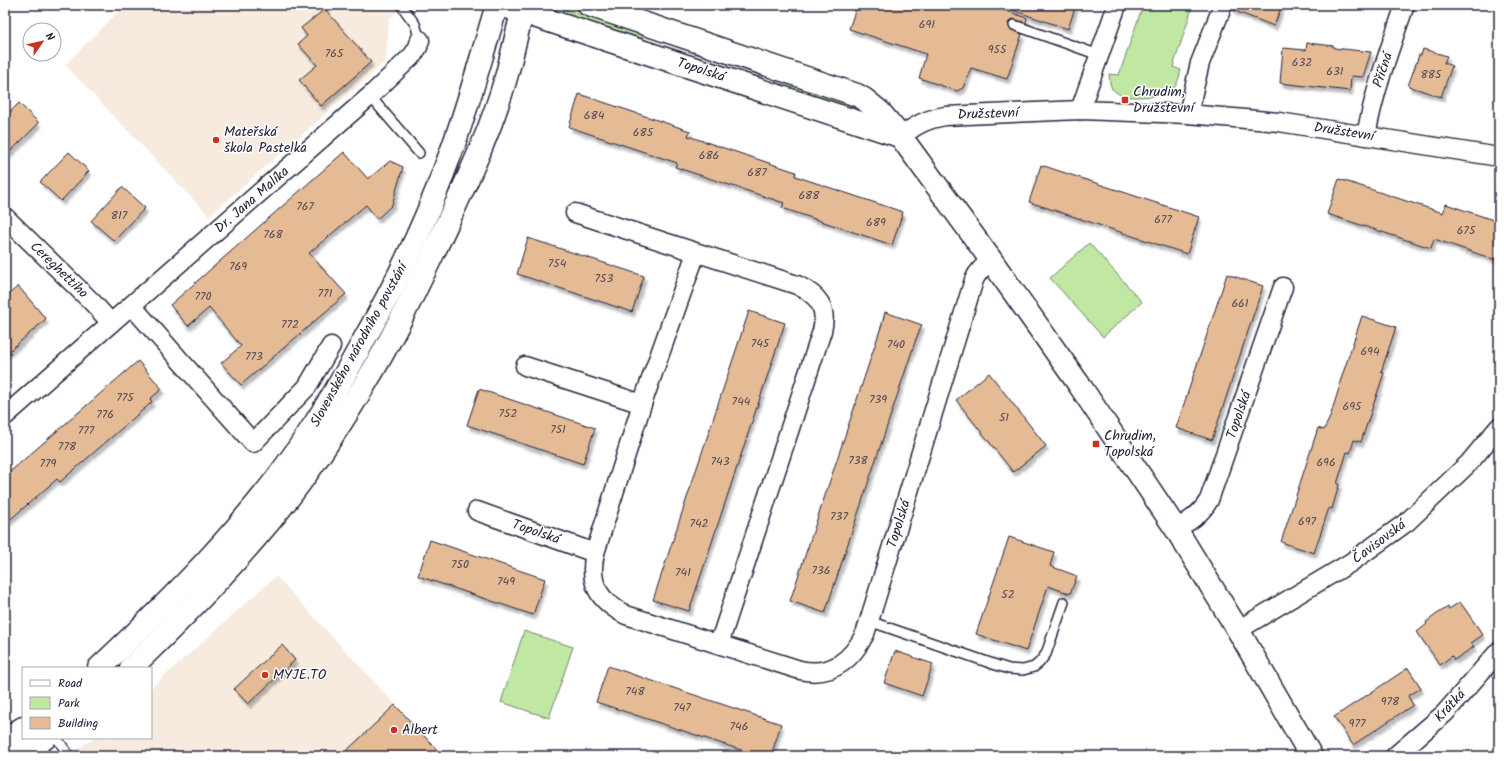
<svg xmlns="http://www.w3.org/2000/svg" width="1504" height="761" font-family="Kalam,sans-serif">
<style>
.built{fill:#f7ebdf}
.green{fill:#c0e8a3;stroke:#71856f}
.building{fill:#e5bb95;stroke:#22223b;filter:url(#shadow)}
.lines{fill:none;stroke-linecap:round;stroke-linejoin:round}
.lane-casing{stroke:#22223b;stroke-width:12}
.street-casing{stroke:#22223b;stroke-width:21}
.secondary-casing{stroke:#22223b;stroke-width:25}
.lane{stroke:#fff;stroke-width:9}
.street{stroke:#fff;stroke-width:18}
.secondary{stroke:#fff;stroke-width:22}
.poi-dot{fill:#c8321e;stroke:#fff;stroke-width:1.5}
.labels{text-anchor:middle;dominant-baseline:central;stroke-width:3;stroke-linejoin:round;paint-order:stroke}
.number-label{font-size:12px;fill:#534852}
.street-label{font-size:14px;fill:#22223b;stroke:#fff}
.poi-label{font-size:14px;fill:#22223b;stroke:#fff;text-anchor:start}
</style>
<defs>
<filter id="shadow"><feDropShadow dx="2.5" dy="4.5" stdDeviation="1" flood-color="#0004"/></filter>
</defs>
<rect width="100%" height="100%" fill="#fff"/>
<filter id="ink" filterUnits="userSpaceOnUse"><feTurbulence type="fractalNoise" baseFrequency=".025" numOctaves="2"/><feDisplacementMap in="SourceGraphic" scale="8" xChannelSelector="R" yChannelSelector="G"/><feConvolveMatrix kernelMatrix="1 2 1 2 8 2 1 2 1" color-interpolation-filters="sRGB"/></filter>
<g filter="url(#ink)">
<g class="built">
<polygon points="125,5 405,5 389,19 386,61 209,216 65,65"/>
<polygon points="276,576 443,756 66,756 95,738 151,738 151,688"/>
</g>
<g class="green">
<path d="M1143 5H1193L1173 67 1181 70C1179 78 1177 87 1170 92 1162 97 1131 98 1123 96 1119 95 1115 91 1112 89L1110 83 1109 74 1119 75Z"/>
<polygon points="564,9 643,35 641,40 562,14"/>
<polygon points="777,80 856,106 855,111 776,85"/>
<polygon points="1089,243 1142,302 1103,337 1050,278"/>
<polygon points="524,631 573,647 549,718 501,702"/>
</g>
<g class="building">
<polygon points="857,5 989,5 1027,18 1026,23 1013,19 1008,23 1010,29 1022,34 1007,79 971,68 963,88 957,91 919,78 926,54 849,29"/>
<polygon points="1007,5 1076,5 1068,29 1006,8"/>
<polygon points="1233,5 1282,5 1274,26 1232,10"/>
<polygon points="325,9 371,62 321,106 299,80 317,65 298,44 307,36 301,28"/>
<polygon points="1307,43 1334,46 1334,48 1371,52 1363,77 1351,76 1350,91 1280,83 1283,48 1306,50"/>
<polygon points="1423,49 1447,56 1444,63 1452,66 1441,97 1408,86 1419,55 1421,55"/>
<polygon points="579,94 690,131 688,136 796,172 795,176 903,212 892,245 782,208 784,203 675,167 677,163 569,127"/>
<polygon points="19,103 39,123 5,157 5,117"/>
<polygon points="69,152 89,171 61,201 40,182"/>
<polygon points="344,152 368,179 390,161 403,167 392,205 377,219 366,205 309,253 346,294 241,385 221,363 241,346 209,308 188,326 170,305"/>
<polygon points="1041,165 1199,217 1187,254 1029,202"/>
<polygon points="1339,179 1443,213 1446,204 1499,222 1499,261 1434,239 1431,248 1327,214"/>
<polygon points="122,187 145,208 114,241 91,221"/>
<polygon points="528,238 644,276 632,312 517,274"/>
<polygon points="1227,274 1263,286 1212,440 1176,428"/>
<polygon points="18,286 46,319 5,355 5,298"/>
<polygon points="749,311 785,323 689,611 653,600"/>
<polygon points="885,312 922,325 916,339 825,613 790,601 882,324"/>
<polygon points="1362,316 1396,327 1381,372 1384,373 1361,442 1354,440 1350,453 1347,452 1337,484 1339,485 1332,509 1329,508 1314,553 1281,542 1318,428 1324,430 1330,417 1340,385 1339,385"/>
<polygon points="138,361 162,389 150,399 152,402 60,482 57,479 5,524 5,476"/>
<polygon points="989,373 1046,446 1013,472 956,400"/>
<polygon points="479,389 595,428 583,464 467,425"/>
<polygon points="1009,537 1054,552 1050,566 1077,576 1070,594 1048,586 1026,651 976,634"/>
<polygon points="430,540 545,579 533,615 418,576"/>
<polygon points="1460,602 1483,635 1471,643 1474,647 1454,660 1452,656 1440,665 1417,632 1427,624 1426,622 1437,614 1448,607 1449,609"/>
<polygon points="282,645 295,660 248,704 234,689"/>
<polygon points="895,651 933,664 922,696 884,683"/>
<polygon points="608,666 781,724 771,756 759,756 596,702"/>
<polygon points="1408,668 1421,688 1408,696 1413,705 1353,745 1334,717"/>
<polygon points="395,705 443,756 341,756"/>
</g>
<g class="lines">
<g class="lane-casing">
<g id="lane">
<polyline points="401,5 415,24 420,40"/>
<polyline points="1014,25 1099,55"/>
<polyline points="370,96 419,153"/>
<polyline points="869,621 996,665 1009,669 1023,670 1034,667 1039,663 1046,654 1064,602"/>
<polyline points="57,738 69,756"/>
</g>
</g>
<g class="street-casing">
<g id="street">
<polyline points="1080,110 1117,5"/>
<polyline points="1188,114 1200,63 1223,5"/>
<path d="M1366 136C1374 91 1390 48 1405 5"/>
<path d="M901 137C915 125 927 119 945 116L1080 110 1188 114 1279 122 1499 157"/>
<path d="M575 213 797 285C818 295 828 307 822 331L719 644"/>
<polyline points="5,217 93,303 111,323"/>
<path d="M696 253 642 404 595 553C588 584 599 601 626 615L800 670C831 677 851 661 865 634L974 280C978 271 984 266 991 260"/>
<polyline points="132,306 253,443 307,387 331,346"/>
<polyline points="525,366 642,404"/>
<polyline points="5,416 370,96 413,55 418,47 420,40"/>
<polyline points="477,511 595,553"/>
<path d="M1176 529C1190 521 1201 514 1209 500L1283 287"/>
<polyline points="1238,630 1350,563 1407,522 1469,463 1499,427"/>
<polyline points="1395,756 1445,713 1499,651"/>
</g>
</g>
<g class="secondary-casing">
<g id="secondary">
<polyline points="589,5 857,95 864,99 880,112 901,137 991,260 1078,383 1176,529 1238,630 1311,756"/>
<polyline points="507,7 900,136"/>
<path d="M99 668C163 608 224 547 277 478 310 434 339 387 365 338 397 282 425 224 447 163 467 111 481 58 497 5"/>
<path d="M131 668C179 622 226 574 269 522 305 480 336 432 365 384 393 338 416 289 439 241 464 187 491 132 507 74 513 51 518 28 524 5"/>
<polyline points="5,740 23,728"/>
<polyline points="19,756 45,738"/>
</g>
</g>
<use href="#lane" class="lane"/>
<use href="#street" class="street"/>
<use href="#secondary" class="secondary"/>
</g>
</g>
<g class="poi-dot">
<rect x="1121" y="96" width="8" height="8" rx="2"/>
<circle cx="216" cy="140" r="4"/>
<rect x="1092" y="440" width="8" height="8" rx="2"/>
<circle cx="265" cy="675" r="4"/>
<circle cx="394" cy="730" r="4"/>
</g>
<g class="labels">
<g class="number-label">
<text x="927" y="24">691</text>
<text x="997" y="49">955</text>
<text x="334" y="53">765</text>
<text x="1302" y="62">632</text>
<text x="1335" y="71">631</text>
<text x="1431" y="74">885</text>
<text x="594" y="115">684</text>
<text x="643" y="132">685</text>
<text x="709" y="155">686</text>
<text x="757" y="172">687</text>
<text x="809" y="195">688</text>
<text x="305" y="206">767</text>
<text x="119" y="215">817</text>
<text x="1163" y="219">677</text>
<text x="876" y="222">689</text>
<text x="1466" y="230">675</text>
<text x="273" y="234">768</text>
<text x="557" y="263">754</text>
<text x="238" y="266">769</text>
<text x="604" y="278">753</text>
<text x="325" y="293">771</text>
<text x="203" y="296">770</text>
<text x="1240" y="303">661</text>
<text x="290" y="324">772</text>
<text x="760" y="343">745</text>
<text x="896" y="344">740</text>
<text x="1370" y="351">694</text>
<text x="254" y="356">773</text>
<text x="125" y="397">775</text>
<text x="878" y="399">739</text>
<text x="741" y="401">744</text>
<text x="1352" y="406">695</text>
<text x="508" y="413">752</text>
<text x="105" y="414">776</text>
<text x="1004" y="417">51</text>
<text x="558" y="429">751</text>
<text x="86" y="430">777</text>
<text x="67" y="446">778</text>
<text x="858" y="460">738</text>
<text x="720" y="461">743</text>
<text x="1326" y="462">696</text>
<text x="48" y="463">779</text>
<text x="839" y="516">737</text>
<text x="1307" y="521">697</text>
<text x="699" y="523">742</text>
<text x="460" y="564">750</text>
<text x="821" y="570">736</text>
<text x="683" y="572">741</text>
<text x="506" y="581">749</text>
<text x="1008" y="594">52</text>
<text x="635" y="691">748</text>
<text x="1390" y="701">978</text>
<text x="682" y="707">747</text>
<text x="1357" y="723">977</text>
<text x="739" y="726">746</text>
</g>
<g class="street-label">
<text transform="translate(701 70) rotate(18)">Topolská</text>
<text transform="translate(1383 70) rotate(-72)">Příčná</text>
<text transform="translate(988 114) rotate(-2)">Družstevní</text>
<text transform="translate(1344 132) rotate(9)">Družstevní</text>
<text transform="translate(252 200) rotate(-41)">Dr. Jana Malíka</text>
<text transform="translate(59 270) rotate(44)">Cereghettiho</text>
<text transform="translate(359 345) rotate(-61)">Slovenského národního povstání</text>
<text transform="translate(1239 415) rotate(-71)">Topolská</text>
<text transform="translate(899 524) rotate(-73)">Topolská</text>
<text transform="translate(536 532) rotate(19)">Topolská</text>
<text transform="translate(1379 542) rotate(-37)">Čavisovská</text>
<text transform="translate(1450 706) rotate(-47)">Krátká</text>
</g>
<g class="poi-label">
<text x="1133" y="92">Chrudim,<tspan x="1133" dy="16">Družstevní</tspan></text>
<text x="224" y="132">Mateřská<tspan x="224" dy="16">škola Pastelka</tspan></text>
<text x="1104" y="436">Chrudim,<tspan x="1104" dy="16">Topolská</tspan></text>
<text x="273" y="675">MYJE.TO</text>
<text x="402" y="730">Albert</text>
</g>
</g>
<rect width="1504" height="761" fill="none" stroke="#fff" stroke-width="20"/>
<rect x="10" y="10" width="1484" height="741" fill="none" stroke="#22223b" stroke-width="1.5" filter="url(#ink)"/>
<rect x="22" y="667" width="130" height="72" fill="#ffffff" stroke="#a7a7b1"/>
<rect x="30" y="680" width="20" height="6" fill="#ffffff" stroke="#a7a7b1"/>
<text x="58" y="687" font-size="12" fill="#22223b">Road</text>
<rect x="30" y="697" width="20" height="12" fill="#c0e8a3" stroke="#a7a7b1"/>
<text x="58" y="707" font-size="12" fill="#22223b">Park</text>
<rect x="30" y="717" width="20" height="12" fill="#e5bb95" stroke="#a7a7b1"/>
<text x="58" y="727" font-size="12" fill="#22223b">Building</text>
<g transform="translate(42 42) rotate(56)"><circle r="19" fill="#ffffff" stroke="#a7a7b1"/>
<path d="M0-3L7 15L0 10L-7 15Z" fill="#c8321e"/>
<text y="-6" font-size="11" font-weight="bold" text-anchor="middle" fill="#22223b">N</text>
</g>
</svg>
